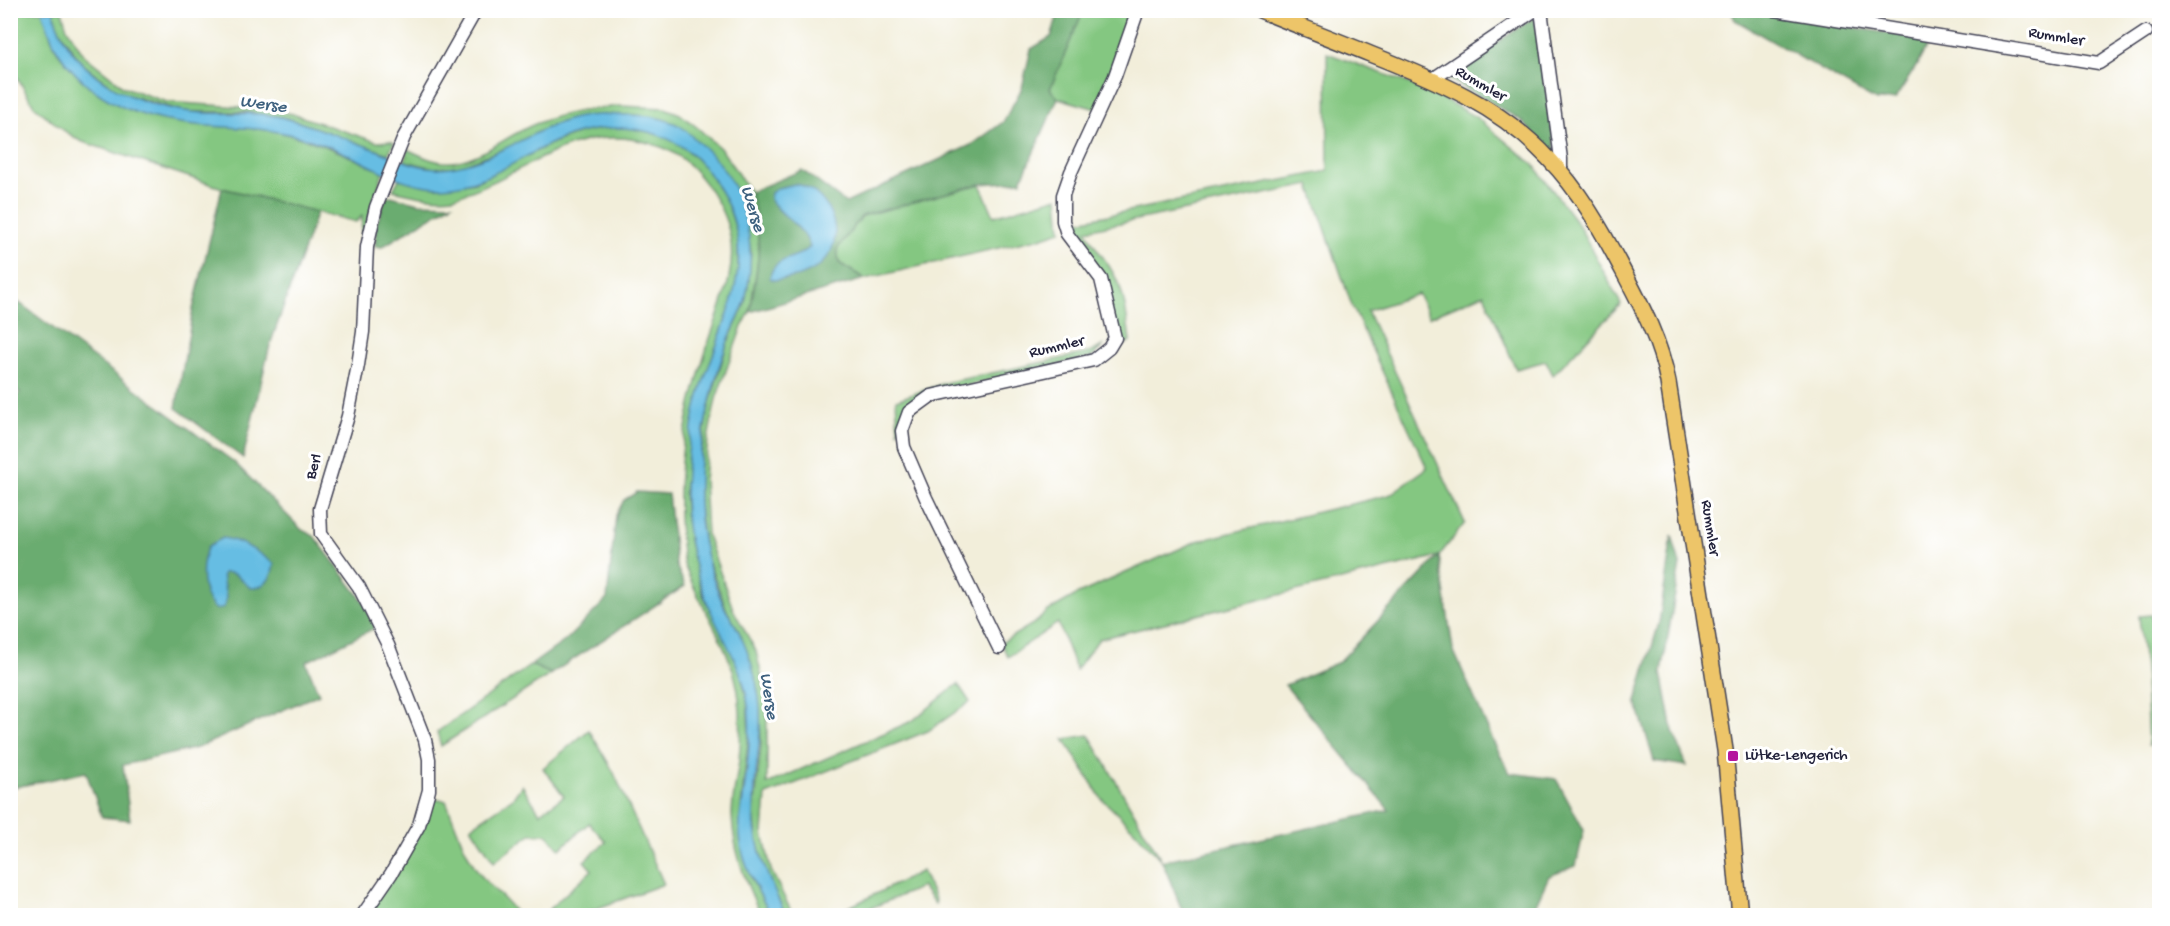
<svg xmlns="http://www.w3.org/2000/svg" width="2170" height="926" font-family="'Gochi Hand',sans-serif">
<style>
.green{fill:#84c781;stroke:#53745e;stroke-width:1.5}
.forest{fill:#6bac6f;stroke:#466755;stroke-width:1.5}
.water{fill:#66bde3;stroke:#44708f;stroke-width:1.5}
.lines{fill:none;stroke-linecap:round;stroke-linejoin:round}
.minor-casing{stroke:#414153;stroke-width:15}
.major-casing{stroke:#414153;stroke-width:18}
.minor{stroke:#fff;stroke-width:12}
.major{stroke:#edc569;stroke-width:15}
.poi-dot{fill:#b5179e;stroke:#fff;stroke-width:2}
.labels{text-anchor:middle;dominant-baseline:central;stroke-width:6;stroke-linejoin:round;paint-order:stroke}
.street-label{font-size:16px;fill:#22223b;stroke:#fff}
.poi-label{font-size:16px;fill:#22223b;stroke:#fff;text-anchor:start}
.water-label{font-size:18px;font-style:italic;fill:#3d607e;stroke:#fff}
</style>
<rect width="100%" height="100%" fill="#fff"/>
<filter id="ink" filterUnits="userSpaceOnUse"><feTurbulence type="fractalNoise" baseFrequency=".0167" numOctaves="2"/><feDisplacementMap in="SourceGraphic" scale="12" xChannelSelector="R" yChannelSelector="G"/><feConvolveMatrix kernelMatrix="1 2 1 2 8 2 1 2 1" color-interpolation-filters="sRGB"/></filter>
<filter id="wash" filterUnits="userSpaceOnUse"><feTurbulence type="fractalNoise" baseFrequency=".008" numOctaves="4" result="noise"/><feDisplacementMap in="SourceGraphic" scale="24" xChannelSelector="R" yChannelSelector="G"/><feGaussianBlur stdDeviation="1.35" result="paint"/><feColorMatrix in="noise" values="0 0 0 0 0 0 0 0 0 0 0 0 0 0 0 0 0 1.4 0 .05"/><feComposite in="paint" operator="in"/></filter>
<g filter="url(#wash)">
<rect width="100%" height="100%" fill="#f2eeda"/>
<g class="green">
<path d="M11 11H42C47 23 50 37 56 49 59 56 66 61 70 67 103 106 146 119 195 124 217 127 241 125 263 129 306 136 344 153 383 172L366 225 363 256H360L362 216 356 222 222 188 80 141 63 130 34 106 11 67Z"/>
<polygon points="53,11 62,11 67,28 84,55 124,87 167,102 269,109 293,114 377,142 391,141 394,143 388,154 287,118 247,112 187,112 121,93 80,62 58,28"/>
<polygon points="1083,11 1131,11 1121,49 1096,109 1058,98 1050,89"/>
<path d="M1327 53 1427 90 1476 117 1533 164 1578 224 1621 304 1553 375 1546 361 1516 369 1484 294 1429 317 1418 294 1367 311 1465 523 1439 556 1099 639 1076 670 1058 623 1008 657 1001 643 1036 622 1048 611 1076 595 1197 541 1389 495 1427 468 1352 306 1310 185 1086 230C1092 246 1104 256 1112 271 1125 292 1127 316 1130 341L1114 351 1102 274 1071 232 1074 222 1328 171Z"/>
<path d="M621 106 665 108 680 114 698 128 722 150 750 192 757 215 759 253 750 312 741 329 716 399 708 439 704 480 707 535 733 609 756 651 767 700V784L912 721 958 684 970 702 928 731 766 795 763 833 771 870 793 915H786L767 877 758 845 754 814 761 743 759 699 739 631 727 611 705 552 699 504V470L707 413 727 344 744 306 749 278 751 252 747 228 679 126 656 119 634 115 509 147 460 166 434 168 405 161 407 149C420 155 436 164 451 162 482 159 507 135 535 124 565 112 589 109 621 106Z"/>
<path d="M604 128H632L654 133 672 140 693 155 704 166 726 199 738 235V278L731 305 700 392 690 449 684 491 685 511 689 541 702 593 738 665 747 698 749 733 740 817 744 858 752 880 771 915H761C746 885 733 850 732 815 732 797 737 778 739 760 741 740 741 719 739 699 734 651 702 611 685 567 682 560 682 552 681 545 678 517 678 490 681 462 685 421 696 383 708 344 719 309 737 274 730 236 724 204 693 158 661 147 593 121 553 154 495 181 482 187 467 194 453 197 434 200 412 194 393 190L399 179 437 187 476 182 552 143 579 133Z"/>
<polygon points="980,184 994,216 1058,197 1061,231 1037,239 865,279 839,263 837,249 862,216"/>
<polygon points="1104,345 1092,357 925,395 898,431 896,400 944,383 1092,352"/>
<polygon points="2151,615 2159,652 2159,746 2148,745 2145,680 2139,616"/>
<polygon points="531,665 551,674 441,746 437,732"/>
<polygon points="589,730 613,771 664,884 579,915 556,915 549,909 592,870 584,861 606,842 589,823 560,849 547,834 531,834 494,862 471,827 513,798 522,785 540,813 564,796 543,768"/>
<polygon points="1089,735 1162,861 1134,830 1101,798 1064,739"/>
<path d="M440 799 446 801C456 825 464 853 480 874 491 889 507 898 517 915L368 916 430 804 434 800Z"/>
<polygon points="922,871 936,901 935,904 922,887 854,915 833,915"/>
</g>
<g class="forest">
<path d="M1059 11H1083L1050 89 1058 98 1021 181 980 184 862 216 837 249 839 263 865 279 750 312C758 268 764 235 750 192L802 170 846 203 973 144 1003 122 1022 88 1031 49 1051 37Z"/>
<polygon points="1731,11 1753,11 1930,40 1917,65 1895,99 1876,101 1735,20"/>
<polygon points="1535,17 1556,155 1519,119 1446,77"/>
<polygon points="222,188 317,212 270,345 243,458 176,408 193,309"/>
<polygon points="391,196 419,203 452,204 382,247 375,247 376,226 386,197"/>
<polygon points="10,296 234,462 302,530 314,536 364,602 375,628 306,662 319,694 197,748 123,765 130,820 102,817 86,772 11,788 10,406 20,392 11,387"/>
<polygon points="637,492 668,494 676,565 685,586 551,674 531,665 566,640 607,599 616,515 624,500"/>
<polygon points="1672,536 1680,564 1662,673 1673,731 1687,766 1654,761 1636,701 1659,623"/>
<polygon points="1439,556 1453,649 1494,743 1510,773 1556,779 1584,830 1576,866 1549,876 1531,915 1184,915 1162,861 1389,810 1285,685 1339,662"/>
</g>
<g class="water">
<path d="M42 11H53C69 72 126 102 185 111 221 117 255 108 292 120 321 129 350 140 379 151 397 158 418 168 438 168 482 167 519 138 559 123 581 114 605 114 628 115 644 115 665 118 680 126 686 130 692 136 697 141 745 180 759 243 745 301 741 316 732 329 727 344 719 365 713 388 708 410 701 440 698 472 699 502 700 538 709 572 724 606 728 615 735 623 739 632 749 653 756 676 759 698 764 737 753 775 754 814 755 850 770 883 786 915H771C758 891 742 865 740 837 738 822 742 807 744 791 748 761 752 729 747 699 742 667 725 643 712 614 696 580 685 533 685 495 685 465 692 417 701 389 724 317 764 256 716 184 709 173 702 163 692 154 672 138 648 129 621 128 598 128 575 132 554 142 517 159 484 186 441 187 404 187 373 166 340 151 327 145 311 140 296 136 264 127 231 128 197 125 141 120 92 102 59 53 51 41 47 24 42 11Z"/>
<path d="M795 184C828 189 848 235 825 260 812 275 792 279 774 280L770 278C772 256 799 260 810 247 803 225 782 218 770 199L771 193 778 188Z"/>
<path d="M223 538C241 540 260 553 274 564 272 578 266 588 251 588 240 581 238 571 223 573 220 585 230 594 224 607L217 610C199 597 200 564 208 546Z"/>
</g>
</g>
<g filter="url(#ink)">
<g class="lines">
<g class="minor-casing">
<g id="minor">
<polyline points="1541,10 1561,159 1561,172"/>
<polyline points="1775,10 2099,63 2146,32"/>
<polyline points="1433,79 1535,10"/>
<polyline points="999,648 926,498 904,447 902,431 909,412 931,396 1094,360 1109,348 1115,338 1101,279 1067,234 1063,221 1063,195 1071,172 1115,76 1138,10"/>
<polyline points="362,916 391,874 419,825 429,790 429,759 425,740 388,645 359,587 321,534 320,509 348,416 358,365 363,332 367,247 376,207 404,137 476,10"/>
</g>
</g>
<g class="major-casing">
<path id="major" d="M1260 10C1296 25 1333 39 1370 54 1436 80 1500 106 1549 159 1579 190 1600 227 1620 265 1640 303 1660 339 1668 382L1725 750 1740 916"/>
</g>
<use href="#minor" class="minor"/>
<use href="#major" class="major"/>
</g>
</g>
<rect class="poi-dot" x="1727" y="750" width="12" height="12" rx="3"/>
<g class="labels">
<g class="street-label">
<text transform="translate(2056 38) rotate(9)">Rummler</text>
<text transform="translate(1480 85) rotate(30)">Rummler</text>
<text transform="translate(1057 348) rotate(-13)">Rummler</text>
<text transform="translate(315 467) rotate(-73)">Berl</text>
<text transform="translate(1709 528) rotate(81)">Rummler</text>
</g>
<g class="poi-label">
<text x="1745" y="756">Lütke-Lengerich</text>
</g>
<g class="water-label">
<text transform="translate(263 105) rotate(8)">Werse</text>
<text transform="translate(752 209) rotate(73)">Werse</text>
<text transform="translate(768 696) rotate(81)">Werse</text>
</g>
</g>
<rect width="2170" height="926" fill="none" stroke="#fff" stroke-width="36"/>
</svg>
